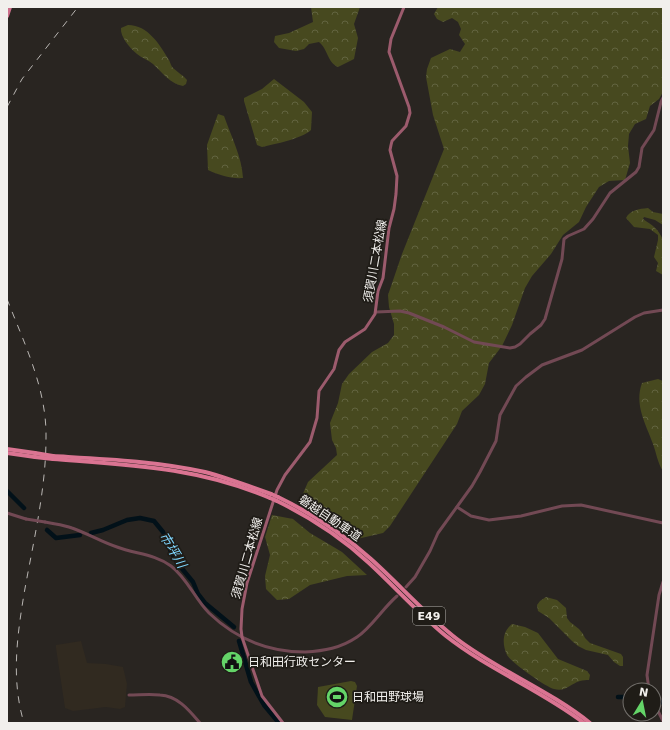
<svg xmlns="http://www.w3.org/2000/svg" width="670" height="730" font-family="'DejaVu Sans','Noto Sans JP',sans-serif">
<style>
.built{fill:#312a20}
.forest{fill:url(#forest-crowns)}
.garden{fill:#47491f}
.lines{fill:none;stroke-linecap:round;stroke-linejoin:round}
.river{stroke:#021119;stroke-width:4.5}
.tertiary{stroke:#724954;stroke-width:3}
.secondary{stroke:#9c5b6d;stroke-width:3}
.trunk{stroke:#cc6e8a;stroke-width:4}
.motorway{stroke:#da7492;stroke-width:4}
.rail{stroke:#b9b6b3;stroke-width:1;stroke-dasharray:7 7;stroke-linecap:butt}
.tertiary-bridge{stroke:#724954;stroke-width:3}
.motorway-bridge{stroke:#da7492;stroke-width:4}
.labels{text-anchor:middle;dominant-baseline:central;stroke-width:3.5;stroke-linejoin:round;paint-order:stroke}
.shield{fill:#1f1c17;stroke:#b2b0ac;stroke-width:1}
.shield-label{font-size:11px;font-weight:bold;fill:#f1efec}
.street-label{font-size:12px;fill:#f1efec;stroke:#1f1c17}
.poi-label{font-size:12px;fill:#f1efec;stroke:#1f1c17;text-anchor:start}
.water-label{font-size:13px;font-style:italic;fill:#7ed4fc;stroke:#1f1c17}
</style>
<defs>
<pattern id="forest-crowns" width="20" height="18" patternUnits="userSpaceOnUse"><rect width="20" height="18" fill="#47491f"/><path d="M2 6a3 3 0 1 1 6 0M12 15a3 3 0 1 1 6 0" fill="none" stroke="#626440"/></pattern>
</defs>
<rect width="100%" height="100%" fill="#292521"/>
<polygon class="built" points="81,641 87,663 106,664 123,667 127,684 125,707 120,709 106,707 73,711 65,708 56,648 56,645"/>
<g class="forest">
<path d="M311 7H360L354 24 358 38 354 59 338 67C327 62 328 49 319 42L309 44 304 49 296 51 279 48 274 42 275 36 289 33 313 22Z"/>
<polygon points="438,7 663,7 663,92 659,99 650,106 646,119 635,124 629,134 628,146 630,163 625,180 609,181 599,187 586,207 579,222 563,235 551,254 532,276 525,288 512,325 502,346 489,363 485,384 479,395 462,411 457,424 390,526 383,533 357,539 297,501 302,496 308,482 337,455 336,448 332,440 330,423 338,403 342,384 349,374 372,352 388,343 394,335 394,324 389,307 388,295 402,254 444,149 433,115 426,77 427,69 431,58 450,49 460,52 465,44 459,35 461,29 458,22 452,18 443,22 437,19 434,14"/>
<path d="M128 25C148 25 160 45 169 60 170 62 171 66 173 68 177 72 183 75 187 80L186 84 183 86C170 84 162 72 153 64 148 60 142 58 137 54 130 48 120 37 121 28Z"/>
<path d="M274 79 304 102 312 112 311 130C301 139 275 144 262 147L257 145 244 101V98L262 89Z"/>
<path d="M218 114 224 116C231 136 242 157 243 178 231 179 219 175 208 170L207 145Z"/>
<path d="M648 208 653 212 663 214V225L655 220 644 217 643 219C653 226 658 228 663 240V275L656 271 658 263 654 257 658 240V235L650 229 634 227 626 218C630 210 639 209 648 208Z"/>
<path d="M658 379 663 381V471C658 464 656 452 653 444 646 424 634 405 642 383Z"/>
<polygon points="272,515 293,519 310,533 342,552 367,575 347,576 310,585 289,599 277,600 266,589 265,576 270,555 265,537"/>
<polygon points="546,597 557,600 566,608 567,618 570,622 579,629 583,634 585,638 590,643 621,654 623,657 623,666 620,666 614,662 608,655 586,650 578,646 572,641 549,618 538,611 537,605 540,601"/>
<path d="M512 624 525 627 538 633 558 659 587 671 590 675 589 680C586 680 583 680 580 681 570 684 566 692 554 689 546 687 511 662 507 655 502 644 502 632 512 624Z"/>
</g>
<polygon class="garden" points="351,681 355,682 357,686 352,720 325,717 317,705 318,687"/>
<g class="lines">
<g class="river">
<polyline points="7,491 24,508"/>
<polyline points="47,530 56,538 80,535"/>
<polyline points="91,533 103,530 127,520 140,518 154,521 163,532 171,552 179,565 193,582 198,594 205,603 234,627"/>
<polyline points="239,641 251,682 264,705 279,723"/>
<polyline points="618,697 630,697"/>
<polyline points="656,703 663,702"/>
</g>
<g class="tertiary">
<polyline points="376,312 400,311 409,313 444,327 474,342 510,348 515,347 520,344 530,334 541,325 545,319 562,259 564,239 568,236 584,229 593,219 610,193 636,172 639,167 642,148 654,130 661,102 663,98"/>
<polyline points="457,507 471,516 489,520 521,516 562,506 581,505 663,523"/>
<polyline points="7,513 26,519"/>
<path d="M45 522C54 524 64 525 72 528 87 533 101 542 117 547 135 554 155 554 171 566 187 578 195 599 209 613 236 639 267 652 305 652 324 651 341 648 357 637 371 628 383 608 397 596"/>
<polyline points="406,587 415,577 430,551 438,533 472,486 480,472 496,441 500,415 516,386 526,377 542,365 582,350 635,317 644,313 663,310"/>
<polyline points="649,690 647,675 659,595 663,582"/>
<path d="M129 695C139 695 150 694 160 695 178 696 189 710 200 723"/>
<polyline points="654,703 663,721"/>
</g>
<polyline class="secondary" points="283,723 262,696 242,637 241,629 242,609 247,583 277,490 285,475 310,442 317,418 319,391 334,369 339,350 345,342 365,329 375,314 378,291 383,278 389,228 394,209 396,194 397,176 390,150 391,145 392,141 406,126 410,113 409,107 389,52 391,39 404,7"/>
<polyline class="trunk" points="7,16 10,7"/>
<g class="motorway">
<polyline points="7,449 35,453"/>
<polyline points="7,453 35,457"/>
<path d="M53 456C104 459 155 461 205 472 227 478 249 486 271 494"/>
<path d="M53 459C130 465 197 467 270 498"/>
<path d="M278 497C311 513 343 534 371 559 400 585 426 615 457 639 499 671 549 690 590 723"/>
<path d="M277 501C310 517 342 538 369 563 395 587 419 614 446 636 489 670 541 690 584 723"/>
</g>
<g class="rail">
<polyline points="7,107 22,79 78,7"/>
<path d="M7 299C24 343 47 389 46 438 46 490 33 543 24 594 17 637 11 680 24 723"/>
</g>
<polyline class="tertiary-bridge" points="26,519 45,522"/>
<g class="motorway-bridge">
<polyline points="35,453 53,456"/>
<polyline points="35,457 53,459"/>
<polyline points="271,494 278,497"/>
<polyline points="270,498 277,501"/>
</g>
</g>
<defs>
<g id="civic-disc" transform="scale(1.15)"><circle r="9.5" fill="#64d468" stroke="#1f1c17"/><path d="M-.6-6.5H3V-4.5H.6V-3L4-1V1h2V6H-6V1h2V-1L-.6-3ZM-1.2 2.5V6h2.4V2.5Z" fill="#111"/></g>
<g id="stadium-disc" transform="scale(1.15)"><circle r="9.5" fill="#64d468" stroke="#1f1c17"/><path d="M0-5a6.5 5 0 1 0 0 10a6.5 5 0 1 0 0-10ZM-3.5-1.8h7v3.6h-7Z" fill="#111"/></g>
</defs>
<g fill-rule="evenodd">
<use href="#civic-disc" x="232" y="662"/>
<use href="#stadium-disc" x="337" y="697"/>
</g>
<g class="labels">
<rect class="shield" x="413" y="607" width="32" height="18" rx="3"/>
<g class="shield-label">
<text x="429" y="616">E49</text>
</g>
<g class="street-label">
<text transform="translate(375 261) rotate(-80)">須賀川二本松線</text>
<text transform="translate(330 518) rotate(34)">磐越自動車道</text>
<text transform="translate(247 558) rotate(-74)">須賀川二本松線</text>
</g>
<g class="poi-label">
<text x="248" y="662">日和田行政センター</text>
<text x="352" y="697">日和田野球場</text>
</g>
<g class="water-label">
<text transform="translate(173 550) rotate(59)">市坪川</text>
</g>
</g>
<rect width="670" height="730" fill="none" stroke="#f1efec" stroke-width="16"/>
<g transform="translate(642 702) rotate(10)"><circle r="19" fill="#1f1c17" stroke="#73706c"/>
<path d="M0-3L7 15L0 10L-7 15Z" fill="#64d468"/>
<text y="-6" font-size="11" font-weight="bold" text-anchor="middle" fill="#f1efec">N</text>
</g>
</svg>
